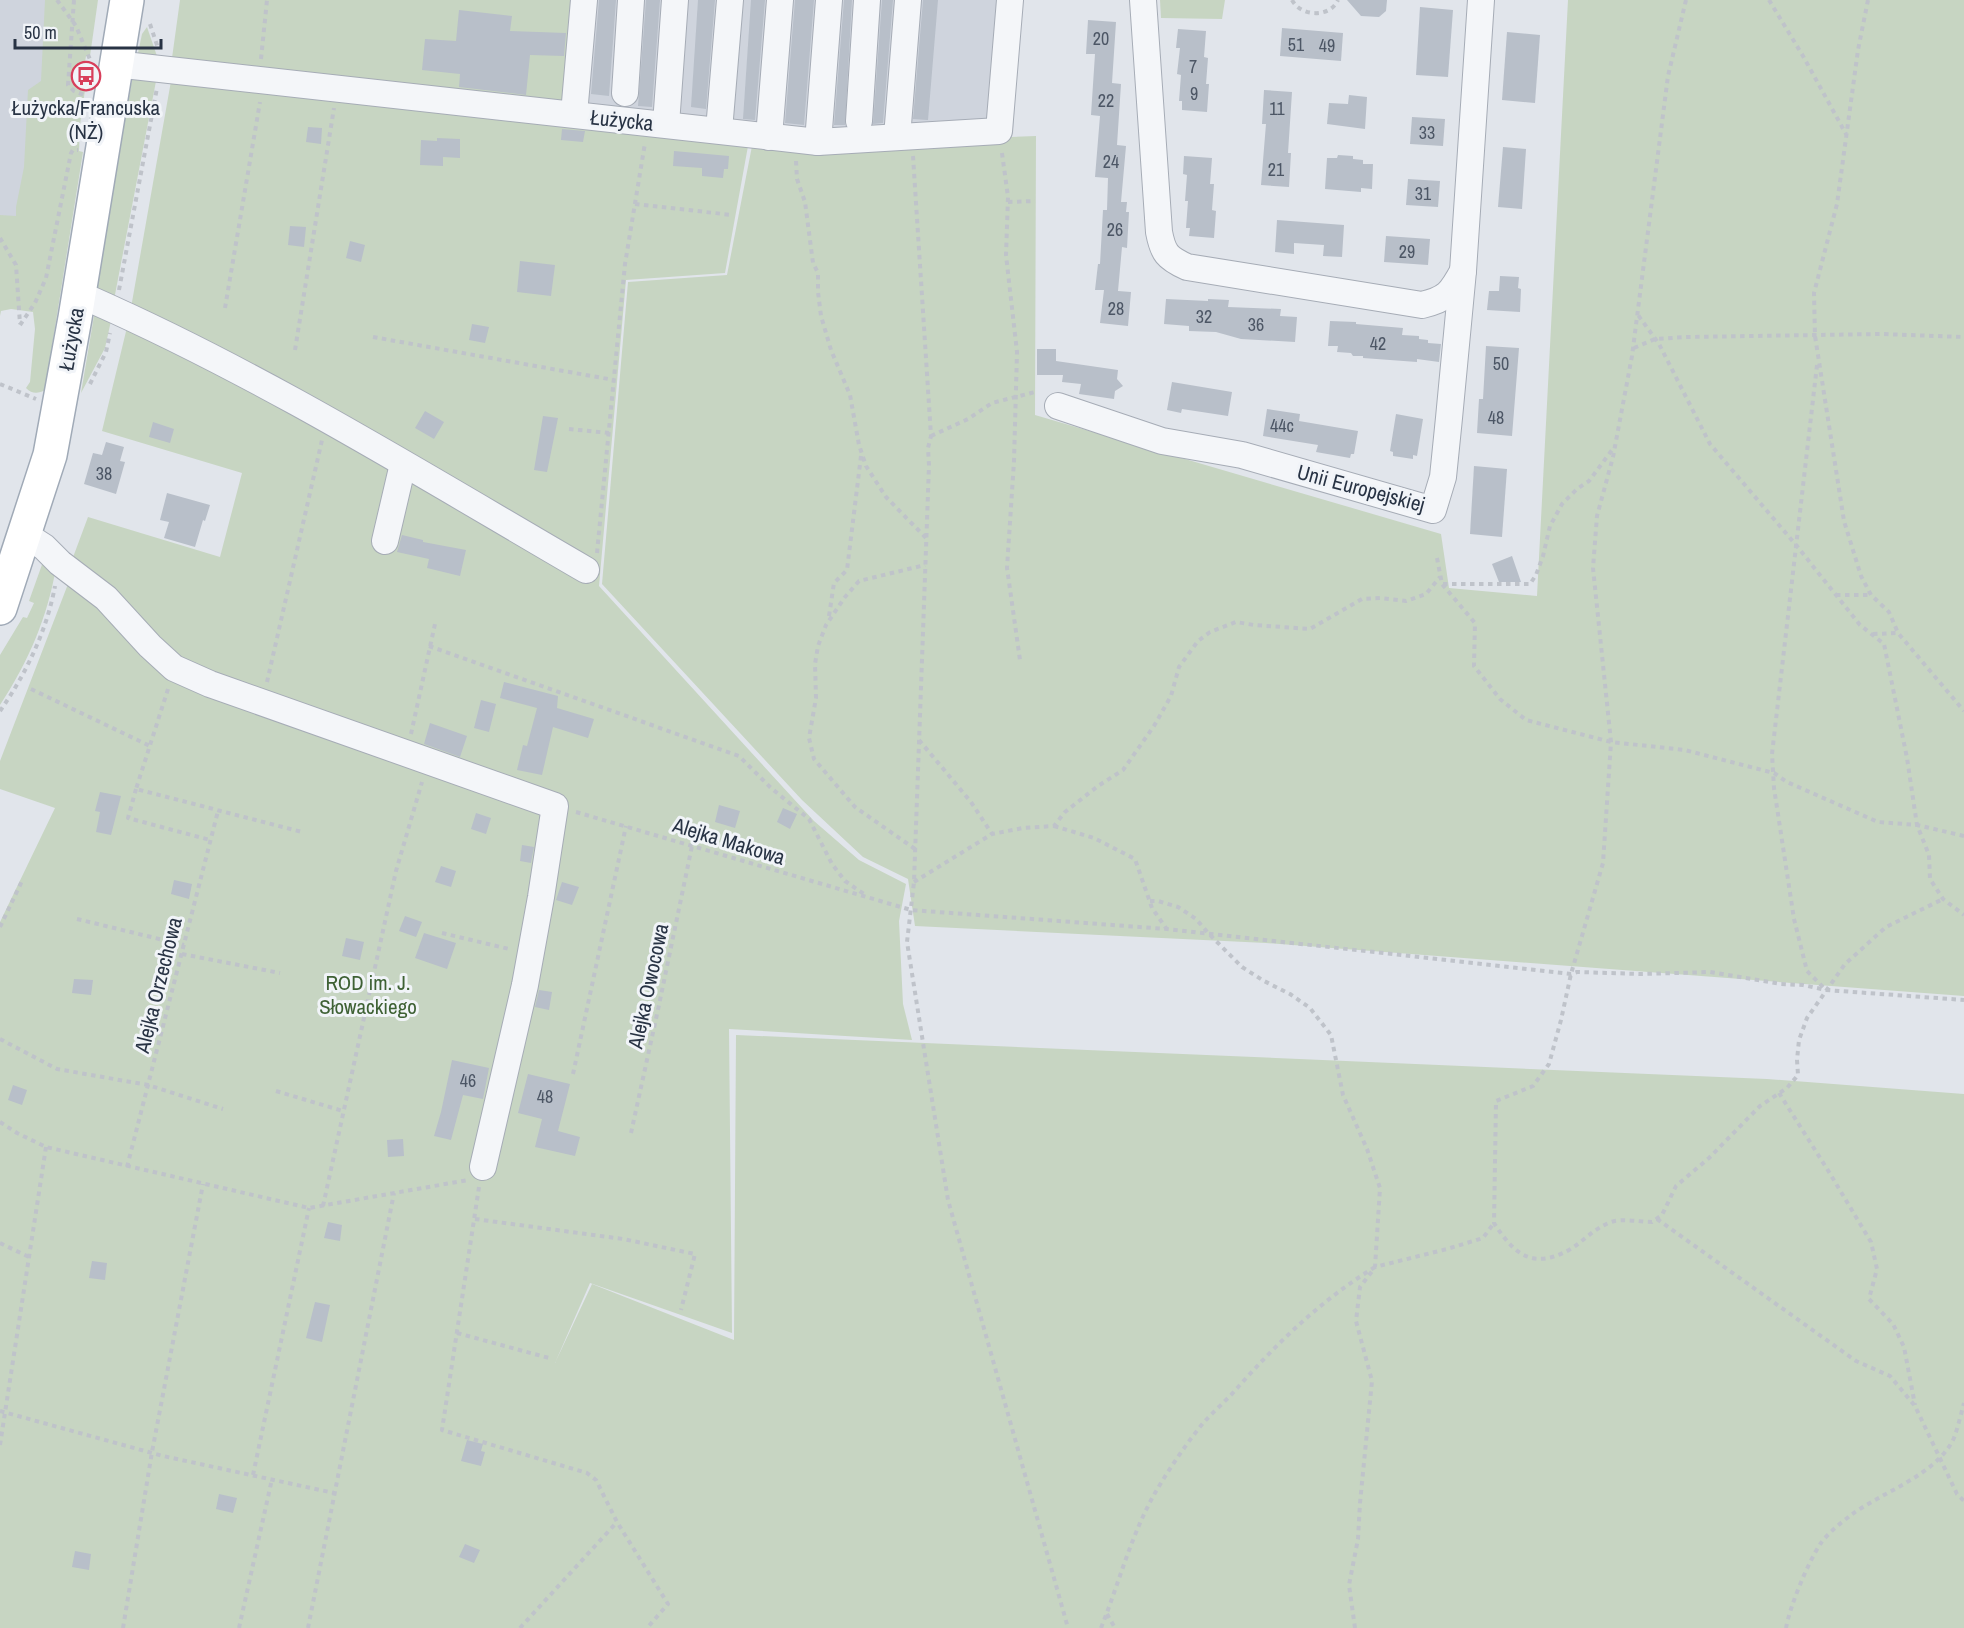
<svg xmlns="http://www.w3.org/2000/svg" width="1964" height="1628" font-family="'Archivo Narrow',sans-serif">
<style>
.built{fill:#cfd4dd}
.green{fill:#c7d5c2}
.building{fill:#b8bfc9}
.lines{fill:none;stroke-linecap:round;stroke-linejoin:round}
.minor-casing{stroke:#a6acb6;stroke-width:28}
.major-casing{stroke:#a0aab7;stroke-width:36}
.path{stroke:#bfc3ca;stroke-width:4;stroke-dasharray:4.5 4.5;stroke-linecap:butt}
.minor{stroke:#f4f6f9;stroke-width:26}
.major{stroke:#fff;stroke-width:33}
.labels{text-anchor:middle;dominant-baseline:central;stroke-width:6;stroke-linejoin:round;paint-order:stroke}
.number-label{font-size:18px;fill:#4c5665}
.poi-label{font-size:21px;fill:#283344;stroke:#f1f4f8}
.street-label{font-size:21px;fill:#283344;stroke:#f1f4f8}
.park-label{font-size:21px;fill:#3e6134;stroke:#f1f4f8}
</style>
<rect width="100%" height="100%" fill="#e1e5eb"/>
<g class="built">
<polygon points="0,0 55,0 36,211 0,273"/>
<polygon points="578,0 1020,0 1013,134 794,140 572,117"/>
</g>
<g class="green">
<path d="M45 0H98L90 56H86L82 81 86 83 80 125 79 151 83 152 45 390C38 394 32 394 26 388L30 382 35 329 33 312 11 309 1 311 0 316V215L16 216V207L24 167 28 90 41 81Z"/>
<polygon points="180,0 578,0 572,117 750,135 725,273 626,280 599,586 814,821 859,860 906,884 899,921 903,1004 912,1040 729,1029 732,1333 590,1283 555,1363 592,1284 734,1340 736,1035 1767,1079 1964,1094 1964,1628 0,1628 0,922 55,808 0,789 0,761 68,584 72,560 88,517 220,557 242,473 102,431 129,319 171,81 172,58"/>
<polygon points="1160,0 1225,0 1222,19 1161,18"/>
<polygon points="1568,0 1964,0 1964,996 1266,943 915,926 908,879 863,857 802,800 602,584 628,282 727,275 752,146 1036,136 1035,415 1441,534 1449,588 1537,596"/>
<polygon points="147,27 159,62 145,59 138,53 142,34"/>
<polygon points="140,76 157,76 113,305 96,295 112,190 132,80"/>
<polygon points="102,314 112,316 105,348 81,393 94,316"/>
<path d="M44 559 56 567C48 616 28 663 0 705V655L23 617 27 618 34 603 29 601Z"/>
</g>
<g class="building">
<polygon points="599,0 616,0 609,96 591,94"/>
<polygon points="646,0 660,0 652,107 638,106"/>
<polygon points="698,0 715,0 706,109 691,107"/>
<polygon points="751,0 765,0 755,120 743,119"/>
<polygon points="795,0 814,0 804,125 785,123"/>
<polygon points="844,0 852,0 845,125 834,125"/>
<polygon points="882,0 893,0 883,123 873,124"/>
<polygon points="923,0 938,0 928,120 927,120 913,119"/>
<polygon points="1347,0 1387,0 1386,11 1379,17 1361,16"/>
<polygon points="1420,7 1453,10 1448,77 1416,75"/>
<polygon points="459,10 512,16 510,31 566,33 564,56 530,55 526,95 459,87 460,74 422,70 425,39 456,41"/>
<polygon points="1088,20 1116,22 1112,83 1121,84 1117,145 1126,146 1121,202 1127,202 1126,212 1129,212 1127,248 1122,247 1118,291 1131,292 1128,326 1100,323 1104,290 1095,290 1098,264 1100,264 1103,210 1107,210 1108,178 1095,177 1100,116 1091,115 1095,54 1086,54"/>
<polygon points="1282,28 1343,33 1341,61 1280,56"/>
<polygon points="1178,29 1206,31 1204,57 1208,58 1206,84 1209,84 1207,112 1182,110 1182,101 1179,101 1181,75 1177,74 1180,48 1176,48"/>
<polygon points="1507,32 1540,35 1535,103 1502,100"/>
<polygon points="1264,90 1292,92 1288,153 1291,153 1289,187 1261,185 1266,124 1262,124"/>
<polygon points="1349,95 1367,97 1365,129 1327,124 1329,103 1348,104"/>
<polygon points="1412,117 1445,119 1443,146 1410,144"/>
<polygon points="308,127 322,128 321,144 306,142"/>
<polygon points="562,129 585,131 583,142 561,140"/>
<polygon points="437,138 460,139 460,158 443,157 443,166 420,165 421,140 437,141"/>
<polygon points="1503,147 1526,149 1522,209 1498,207"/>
<polygon points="674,151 729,156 728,169 724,169 723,178 702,176 702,168 673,166"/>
<polygon points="1338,155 1353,156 1353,159 1363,160 1363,164 1373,164 1372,189 1361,188 1361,192 1325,189 1327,158 1337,158"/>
<polygon points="1184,156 1212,158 1210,184 1214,184 1212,210 1216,211 1214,238 1189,236 1190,228 1186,228 1188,201 1185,201 1187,175 1183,174"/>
<polygon points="1408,179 1440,181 1438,207 1406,205"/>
<polygon points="1277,220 1344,225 1342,257 1323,256 1324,245 1294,243 1294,254 1275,252"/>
<polygon points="290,226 306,227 304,247 288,245"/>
<polygon points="1386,236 1430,239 1428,265 1384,262"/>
<polygon points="350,241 365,245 361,262 346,258"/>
<polygon points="520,261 555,265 551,296 517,292"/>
<polygon points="1500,276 1519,277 1518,288 1521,289 1520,312 1487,310 1489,291 1499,291"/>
<polygon points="1166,299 1208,301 1208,299 1229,300 1228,307 1281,309 1280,316 1297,317 1295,342 1241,339 1216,332 1189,331 1189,326 1164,324"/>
<polygon points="1330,321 1356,322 1356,324 1403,328 1402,335 1419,336 1419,339 1428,340 1428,343 1441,344 1439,362 1417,359 1417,362 1363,358 1363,356 1353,356 1351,353 1337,352 1338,346 1328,346"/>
<polygon points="472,324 489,327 485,343 469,340"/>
<polygon points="1486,346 1519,348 1512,436 1477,433 1479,399 1483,399"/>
<polygon points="1037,349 1056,349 1056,361 1118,370 1117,379 1123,386 1115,391 1114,399 1079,394 1081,384 1062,382 1063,375 1037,375"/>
<polygon points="1172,382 1232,392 1228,416 1182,409 1181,413 1167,410"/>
<polygon points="1267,409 1300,414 1299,421 1358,431 1354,454 1351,454 1350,458 1316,452 1318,445 1263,436"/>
<polygon points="425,411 444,422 434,439 415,428"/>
<polygon points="1396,414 1423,419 1417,456 1413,455 1413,459 1393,456 1393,452 1390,451"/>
<polygon points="543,416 558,418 547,472 534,470"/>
<polygon points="153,422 174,429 170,443 149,437"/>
<polygon points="106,442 124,447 120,461 125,462 116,494 84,484 93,453 102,455"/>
<polygon points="1474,466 1507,469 1502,537 1470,534"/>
<polygon points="167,493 210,505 205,521 203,520 195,547 164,538 169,522 160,520"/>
<polygon points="402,535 423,540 423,542 466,550 460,576 427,568 429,559 397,552"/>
<polygon points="1512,556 1521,582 1499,582 1492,564"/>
<polygon points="504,682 558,696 557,708 594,719 588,738 553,727 542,775 517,770 523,745 527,746 537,708 500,698"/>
<polygon points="481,700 496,704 489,732 474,728"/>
<polygon points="430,723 467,736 460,757 424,744"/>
<polygon points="100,792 121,796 111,835 96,832 100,812 95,811"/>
<polygon points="719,805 740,811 735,828 715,822"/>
<polygon points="783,808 797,814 790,829 777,822"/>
<polygon points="476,813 491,818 486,834 471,829"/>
<polygon points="522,845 534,847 531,863 520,861"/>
<polygon points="441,866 456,871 451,887 435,882"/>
<polygon points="174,880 192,884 189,899 171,894"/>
<polygon points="562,882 579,887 572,905 556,900"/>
<polygon points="405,916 422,922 416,937 399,931"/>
<polygon points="424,933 456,943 447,969 415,958"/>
<polygon points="346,938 364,942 360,960 342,956"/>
<polygon points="74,979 93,980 91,995 72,993"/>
<polygon points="539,990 552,992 549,1010 535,1007"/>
<polygon points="634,1015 649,1017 646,1036 631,1034"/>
<polygon points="452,1060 489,1068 483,1099 463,1095 451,1140 434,1136 441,1112"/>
<polygon points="528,1074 570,1084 558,1131 580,1137 575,1156 535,1147 542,1119 518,1113"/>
<polygon points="13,1085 27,1090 22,1105 8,1100"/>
<polygon points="403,1139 404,1156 388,1157 387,1140"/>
<polygon points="328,1222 342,1225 340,1241 324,1238"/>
<polygon points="92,1261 107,1263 105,1280 89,1278"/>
<polygon points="315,1302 330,1305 322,1342 306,1338"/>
<polygon points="467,1440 483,1444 481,1451 485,1452 481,1466 461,1461"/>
<polygon points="219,1494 237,1498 233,1513 216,1509"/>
<polygon points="465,1544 480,1550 474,1563 459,1557"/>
<polygon points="75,1551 91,1554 89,1570 72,1567"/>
</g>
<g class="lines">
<g class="minor-casing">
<g id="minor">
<path d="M1143 0 1159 232C1163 253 1167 258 1187 267L1422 305C1447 299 1451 293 1463 271"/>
<polyline points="115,64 818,142 999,131 1010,0"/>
<polyline points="625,93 631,0"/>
<polyline points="574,114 584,0"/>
<polyline points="859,121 867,0"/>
<polyline points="666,124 675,0"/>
<polyline points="719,130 730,0"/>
<polyline points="769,137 780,0"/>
<polyline points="897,137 908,0"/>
<polyline points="818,142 829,0"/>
<path d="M92 300C264 376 424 476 586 570"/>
<polyline points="1058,406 1162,441 1242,455 1433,510 1443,477 1449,418 1463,271 1481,0"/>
<polyline points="24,534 44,547 60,563 106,598 150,646 174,668 210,684 555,806 541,897 525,985 483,1167"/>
<polyline points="385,541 403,464"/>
</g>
</g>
<g class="major-casing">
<polyline id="major" points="0,608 50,455 75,318 127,0"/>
</g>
<g class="path">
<polyline points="57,0 76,26 91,62"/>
<polyline points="74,0 68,85 74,91 87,96"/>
<path d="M1292 0C1301 17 1330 18 1338 0"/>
<path d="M1686 0 1668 76 1632 356 1613 457 1597 516 1593 568 1611 742 1603 863 1571 974 1561 1020 1549 1064 1533 1086 1496 1101 1494 1223C1514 1254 1532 1270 1569 1250 1584 1241 1593 1229 1611 1222 1622 1218 1640 1222 1652 1222L1662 1215 1676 1186 1709 1158 1760 1106 1787 1088 1798 1075 1797 1060 1799 1040 1807 1018 1845 964 1886 927 1943 899"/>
<polyline points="1769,0 1803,56 1846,134"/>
<polyline points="1868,0 1858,50 1837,204 1814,293 1815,336 1844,521 1861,576 1871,595 1889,612 1898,633"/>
<polyline points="150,24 158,48"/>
<polyline points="261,59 267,0"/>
<polyline points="1002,153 1008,197 1006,255 1017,352 1014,461 1007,568 1020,660"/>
<polyline points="913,156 931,436 928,448 929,465 914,882 907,942 948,1200 1068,1628"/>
<polyline points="796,161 797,179 805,202 813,263 818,273 818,292 821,316 831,350 850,395 859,445 866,466 886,497 926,538"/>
<polyline points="1008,202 1035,201"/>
<polyline points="635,204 732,215"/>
<polyline points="0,238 16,265 20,324"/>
<polyline points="119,290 157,88"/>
<polyline points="225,308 260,102"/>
<polyline points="20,325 35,303 46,278 71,153 73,150 78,150"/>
<polyline points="373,337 614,380"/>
<polyline points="1634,348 1655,339 1687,337 1881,334 1964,337"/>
<polyline points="295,350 334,108"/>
<polyline points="1817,365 1772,754 1774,788 1794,919 1807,971 1825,989"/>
<polyline points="0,384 36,399"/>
<polyline points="90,384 106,352 110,333"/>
<polyline points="569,429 609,433"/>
<polyline points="931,436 968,419 992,403 1035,392"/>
<polyline points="597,553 625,264 645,143"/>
<polyline points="1437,558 1442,584 1475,623 1474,666 1500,699 1526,720 1611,742 1685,750 1774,773 1787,782 1878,822 1917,825 1907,758 1884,644 1860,625 1796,545 1710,444 1659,344 1638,315"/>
<polyline points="1443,584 1530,584 1536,575 1543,556 1550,526 1562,504 1577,489 1589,481 1615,446"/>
<polyline points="1836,595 1871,595"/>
<polyline points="829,616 834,583 847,570 861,456"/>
<polyline points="1873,634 1898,633 1964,711"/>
<polyline points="429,646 739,756 771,788 809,819 832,864 845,881 864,894"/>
<polyline points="267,682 322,440"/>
<polyline points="31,689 150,746"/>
<polyline points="168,689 136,789 302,832"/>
<path d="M0 711C26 674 47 630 55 586"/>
<polyline points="411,734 435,624"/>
<polyline points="919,740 971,802 992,834"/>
<polyline points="136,789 128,818 210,840"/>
<polyline points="576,812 911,910 1167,929 1571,974 1577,972 1641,974 1710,972 1781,984 1803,985 1826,990 1964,1000"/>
<polyline points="1054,826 1094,838 1135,859 1152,908 1166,928"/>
<polyline points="1964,836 1917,825 1929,855 1930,879 1943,899 1964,915"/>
<polyline points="915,849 855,807 814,759 809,738 816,698 815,664 818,646 826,625 845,597 859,581 925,565"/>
<polyline points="914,882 992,834 1023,828 1054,826 1065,812 1098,786 1123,770 1154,726 1171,696 1179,667 1198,641 1210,632 1236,622 1254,625 1310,629 1362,599 1380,598 1406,601 1426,594 1440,577"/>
<polyline points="1150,901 1158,901 1178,907 1196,919 1209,934 1242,967 1264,981 1290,994 1310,1008 1331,1035 1343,1095 1367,1149 1380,1188 1375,1267 1447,1249 1483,1238 1494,1223"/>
<polyline points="77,919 184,945"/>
<polyline points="0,927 22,881"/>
<polyline points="442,933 509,949"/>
<polyline points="182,954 280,973"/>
<polyline points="0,1039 57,1069 148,1085 223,1109"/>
<polyline points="573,1074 626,826"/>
<polyline points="276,1091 343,1111"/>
<polyline points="1779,1093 1829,1172 1871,1242 1877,1269 1869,1299 1893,1324 1904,1347 1915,1405"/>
<polyline points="0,1122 17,1133 46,1147 309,1208 468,1180"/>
<polyline points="631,1133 659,1005 692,846"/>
<polyline points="127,1167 218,811"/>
<polyline points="479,1187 442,1430 587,1473 596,1480 617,1522 668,1604 647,1628"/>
<polyline points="323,1206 396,871 422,782"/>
<polyline points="475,1219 623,1239 695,1254 681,1310"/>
<polyline points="1657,1219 1856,1361 1890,1376 1915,1406 1957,1494 1964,1501"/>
<polyline points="0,1243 29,1257"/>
<polyline points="457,1333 549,1358"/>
<polyline points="0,1411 163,1456 334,1493"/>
<polyline points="0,1445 46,1147"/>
<polyline points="253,1475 309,1208"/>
<polyline points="1107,1614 1115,1628"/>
<polyline points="123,1628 152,1452 203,1184"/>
<polyline points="239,1628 272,1479"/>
<polyline points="308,1628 394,1193"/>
<polyline points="520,1628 617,1522"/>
<path d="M1101 1628C1119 1583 1131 1535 1155 1493 1169 1469 1186 1444 1204 1422 1215 1410 1228 1399 1239 1386 1280 1340 1323 1299 1375 1267"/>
<polyline points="1355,1628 1349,1585 1358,1539 1360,1503 1372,1381 1356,1321 1360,1287 1373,1270"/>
<path d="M1786 1628C1790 1606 1808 1562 1821 1543 1828 1533 1842 1522 1851 1515 1882 1492 1937 1475 1954 1438 1958 1427 1961 1414 1964 1403"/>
</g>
<use href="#minor" class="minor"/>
<use href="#major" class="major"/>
</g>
<defs>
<g id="bus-ring" transform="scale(1.5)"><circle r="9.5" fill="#f1f4f8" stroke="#d83e5b" stroke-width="1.5"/><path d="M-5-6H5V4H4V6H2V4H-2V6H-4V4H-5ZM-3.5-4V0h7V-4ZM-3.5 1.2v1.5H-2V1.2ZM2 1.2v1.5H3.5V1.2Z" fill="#d83e5b"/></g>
</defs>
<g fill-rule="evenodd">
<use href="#bus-ring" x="86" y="76"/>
</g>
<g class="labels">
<g class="number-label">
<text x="1101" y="38">20</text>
<text x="1296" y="44">51</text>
<text x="1327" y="45">49</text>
<text x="1193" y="66">7</text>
<text x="1194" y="93">9</text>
<text x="1106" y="100">22</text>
<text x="1277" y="108">11</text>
<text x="1427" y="132">33</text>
<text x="1111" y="161">24</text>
<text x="1276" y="169">21</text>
<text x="1423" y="193">31</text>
<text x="1115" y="229">26</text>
<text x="1407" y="251">29</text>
<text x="1116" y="308">28</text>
<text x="1204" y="316">32</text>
<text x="1256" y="324">36</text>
<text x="1378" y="343">42</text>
<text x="1501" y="363">50</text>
<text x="1496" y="417">48</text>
<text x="1282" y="425">44c</text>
<text x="104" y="473">38</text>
<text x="468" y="1080">46</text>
<text x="545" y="1096">48</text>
</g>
<g class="poi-label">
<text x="86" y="107">Łużycka/Francuska<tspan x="86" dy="24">(NŻ)</tspan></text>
</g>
<g class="street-label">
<text transform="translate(622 120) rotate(6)">Łużycka</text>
<text transform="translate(71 339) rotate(-80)">Łużycka</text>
<text transform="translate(1361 488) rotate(15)">Unii Europejskiej</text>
<text transform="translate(729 841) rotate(17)">Alejka Makowa</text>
<text transform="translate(158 985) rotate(-76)">Alejka Orzechowa</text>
<text transform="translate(648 986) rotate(-78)">Alejka Owocowa</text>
</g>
<g class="park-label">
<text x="368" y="982">ROD im. J.<tspan x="368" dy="24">Słowackiego</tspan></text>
</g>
</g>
<path d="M15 39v9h146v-9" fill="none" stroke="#283344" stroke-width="3"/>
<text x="24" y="39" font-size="18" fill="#283344" stroke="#f1f4f8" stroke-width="4.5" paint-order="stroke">50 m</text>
</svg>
